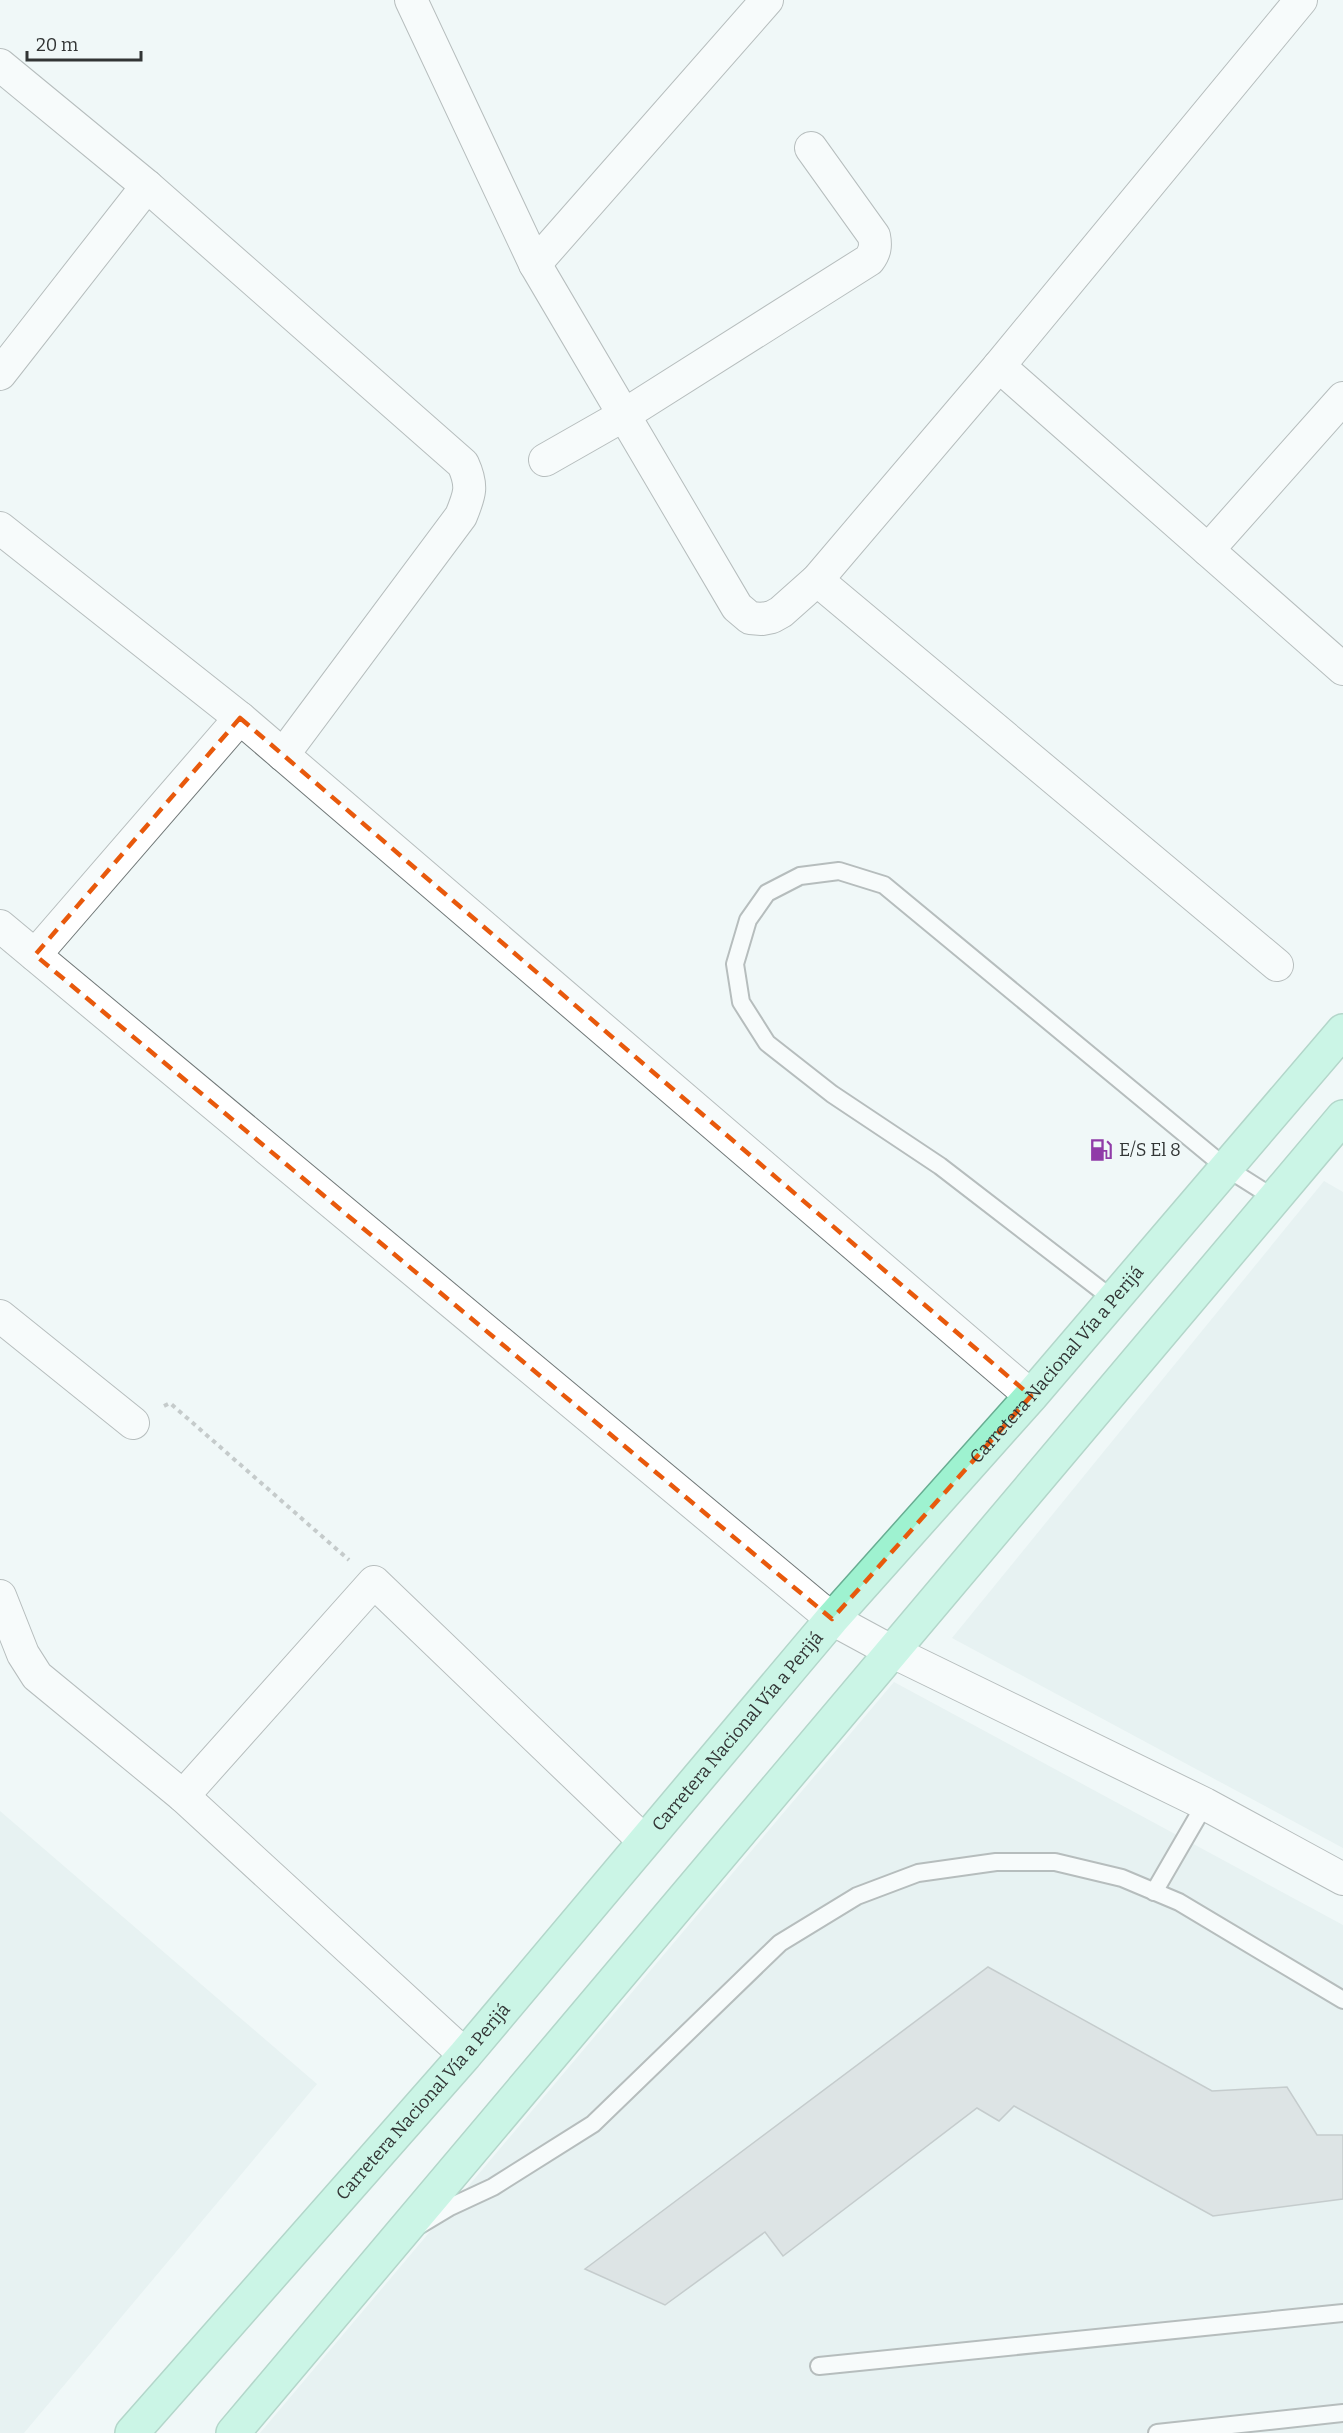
<svg xmlns="http://www.w3.org/2000/svg" width="1343" height="2433" font-family="Bitter,serif">
<style>
.built{fill:#dbebea}
.building{fill:#c5ccce;stroke:#909799;stroke-width:1.5}
.lines{fill:none;stroke-linecap:round;stroke-linejoin:round}
.service-casing{stroke:#707777;stroke-width:20}
.minor-casing{stroke:#707777;stroke-width:34}
.trunk-casing{stroke:#68ad92;stroke-width:36}
.path{stroke:#919696;stroke-width:4;stroke-dasharray:4.5 4.5;stroke-linecap:butt}
.service{stroke:#fff;stroke-width:16}
.minor{stroke:#fff;stroke-width:32}
.trunk{stroke:#9ef2d0;stroke-width:33}
.marked{fill:none;stroke:#e8590c;stroke-width:4.5;stroke-dasharray:12 8;stroke-linejoin:round}
.labels{text-anchor:middle;dominant-baseline:central;stroke-width:5;stroke-linejoin:round;paint-order:stroke}
.poi-label{font-size:18px;fill:#323535;stroke:#f0f8f8;text-anchor:start}
.street-label{font-size:18px;fill:#323535;stroke:#f0f8f8}
</style>
<rect width="100%" height="100%" fill="#f0f8f8"/>
<g class="built">
<polygon points="1324,1181 1343,1192 1343,1848 952,1638"/>
<polygon points="894,1682 1343,1925 1343,2433 260,2433"/>
<polygon points="0,1811 317,2084 24,2433 0,2433"/>
</g>
<polygon class="building" points="988,1967 1212,2091 1287,2087 1317,2135 1343,2135 1343,2199 1213,2216 1014,2106 999,2121 977,2108 783,2256 765,2232 665,2305 585,2269"/>
<g class="lines">
<g class="service-casing">
<g id="service">
<polyline points="1114,1300 940,1166 832,1094 767,1043 741,1002 735,964 748,920 767,893 800,876 839,871 884,885 1225,1167 1274,1198"/>
<polyline points="1154,1892 1205,1804"/>
<polyline points="420,2225 450,2207 493,2187 593,2124 780,1943 857,1896 918,1873 996,1862 1055,1862 1122,1878 1179,1902 1343,2000"/>
<polyline points="819,2366 1343,2313"/>
<polyline points="1157,2433 1343,2413"/>
</g>
</g>
<g class="minor-casing">
<g id="minor">
<polyline points="411,0 535,264 737,607 750,618 762,619 772,617 781,612 817,580 999,366 1301,0"/>
<path d="M0 65 147 186 463 464C473 486 470 494 461 516L283 755"/>
<polyline points="535,264 767,0"/>
<polyline points="999,366 1343,669"/>
<polyline points="0,374 147,186"/>
<path d="M545 460 624 415 869 260C875 252 876 246 874 236L811 148"/>
<polyline points="0,528 240,718 1031,1396"/>
<polyline points="1208,550 1343,398"/>
<polyline points="817,580 1277,965"/>
<polyline points="0,926 832,1619 891,1651 1205,1804 1343,1879"/>
<polyline points="35,955 240,718"/>
<polyline points="0,1316 133,1423"/>
<polyline points="0,1596 23,1654 37,1676 183,1796 465,2055"/>
<polyline points="183,1796 374,1582 644,1841"/>
</g>
</g>
<g class="trunk-casing">
<g id="trunk">
<path id="s1" d="M132 2433 465 2055 832 1619 1031 1396 1343 1031"/>
<polyline points="233,2433 1343,1117"/>
</g>
</g>
<polyline class="path" points="164,1406 170,1403 349,1560"/>
<use href="#service" class="service"/>
<use href="#minor" class="minor"/>
<use href="#trunk" class="trunk"/>
</g>
<path d="M0 0H1343V2433H0ZM240 718 1031 1396 832 1619 35 955Z" fill="#f0f8f8" fill-opacity=".55" fill-rule="evenodd"/>
<path class="marked" d="M240 718 1031 1396 832 1619 35 955Z"/>
<defs>
<g id="fuel-bare" transform="scale(1.8)"><path d="M-5.5-6h7V0h2V4h1.3V-2.5L3-4.5l.8-.8L6-3V5H2.5V1h-1V6h-7ZM-4.2-4.7v3.2H.2V-4.7Z" fill="#903ba8" stroke="#f0f8f8" stroke-width="2.5" paint-order="stroke"/></g>
</defs>
<g fill-rule="evenodd">
<use href="#fuel-bare" x="1101" y="1150"/>
</g>
<g class="labels">
<g class="poi-label">
<text x="1119" y="1150">E/S El 8</text>
</g>
<g class="street-label">
<text stroke="none"><textPath href="#s1" startOffset="1413">Carretera Nacional Vía a Perijá</textPath></text>
<text stroke="none"><textPath href="#s1" startOffset="927">Carretera Nacional Vía a Perijá</textPath></text>
<text stroke="none"><textPath href="#s1" startOffset="441">Carretera Nacional Vía a Perijá</textPath></text>
</g>
</g>
<path d="M27 51v9h114v-9" fill="none" stroke="#323535" stroke-width="3"/>
<text x="36" y="51" font-size="18" fill="#323535" stroke="#f0f8f8" stroke-width="4.5" paint-order="stroke">20 m</text>
</svg>
